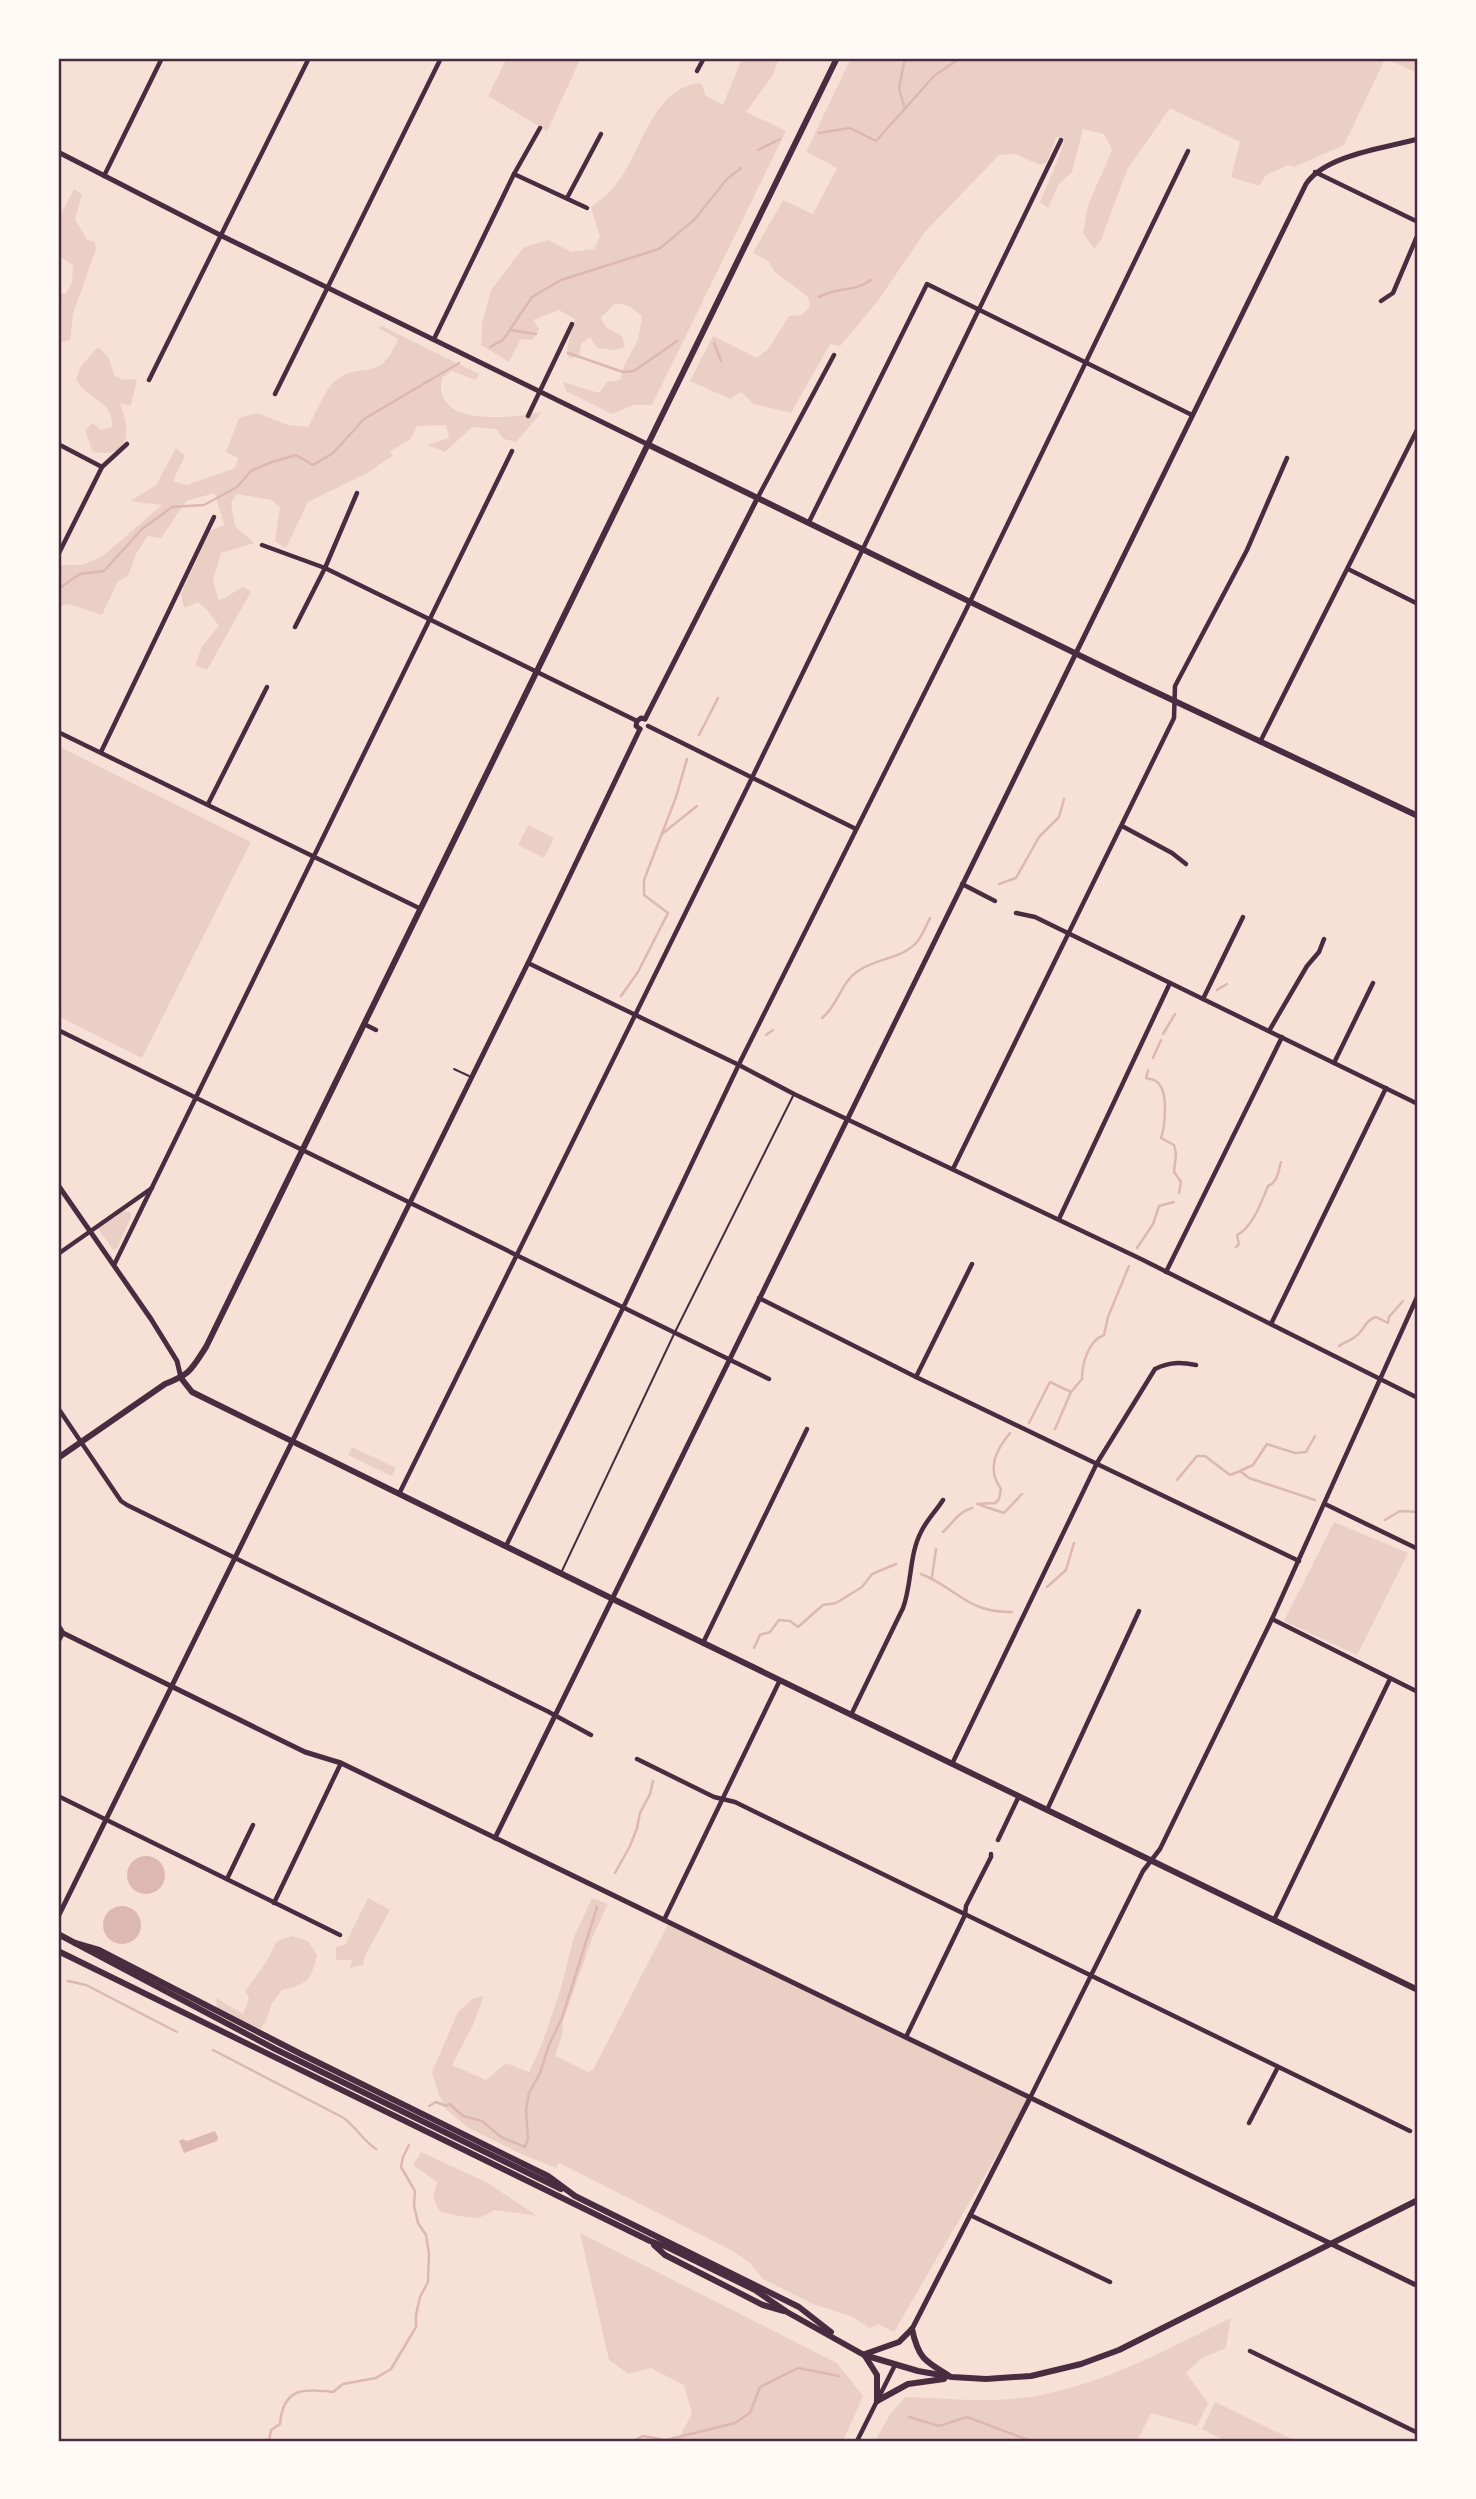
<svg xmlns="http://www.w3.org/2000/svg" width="1476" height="2499" font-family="'Libre Baskerville',serif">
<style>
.green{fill:#ebcfc5}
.water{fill:#dcb8b0}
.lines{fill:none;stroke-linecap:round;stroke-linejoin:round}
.stream{stroke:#dcb8b0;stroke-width:2.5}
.service{stroke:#4a2c40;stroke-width:2}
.minor{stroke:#4a2c40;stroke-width:4.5}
.tertiary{stroke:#4a2c40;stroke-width:5}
.secondary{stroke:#4a2c40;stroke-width:6}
.primary{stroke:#4a2c40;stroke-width:6}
.neatline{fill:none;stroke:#4a2c40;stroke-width:2.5}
</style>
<rect width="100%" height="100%" fill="#f7e1d7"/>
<g class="green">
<polygon points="507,58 581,58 547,131 488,96"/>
<path d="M742 58H779L773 75 746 112 786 131 652 405H633L612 414 566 391 563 382 599 393 607 382 620 380 623 368 638 340 642 316 629 306 615 303 601 318 606 327 622 336 625 347 614 350 597 348 590 337 581 344 579 357 569 358 567 348 575 319 559 310 533 320 539 329 532 340 521 339 509 362 481 345 482 324 491 290 524 247 548 240 571 252 594 249 600 237 591 207C607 196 619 183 628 166 646 135 659 86 701 83L706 96 723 105Z"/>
<polygon points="851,58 1418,58 1418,73 1385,59 1344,145 1294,167 1288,165 1266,175 1259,186 1231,177 1240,142 1170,108 1127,170 1101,240 1094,249 1083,233 1088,205 1112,150 1104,134 1083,129 1072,172 1059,184 1048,208 1040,202 1059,157 1065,137 1056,138 1047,162 1040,165 1015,154 999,155 925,232 877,302 840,346 830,344 791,413 754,404 741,392 730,399 690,381 713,336 757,358 769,348 789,316 802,315 810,306 808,297 775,272 768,261 753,253 783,200 813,214 837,168 806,152"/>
<polygon points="74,189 82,195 75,219 87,240 95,242 96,249 73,314 70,340 58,343 58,294 66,293 72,282 73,265 58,256 58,220"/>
<path d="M382 326 479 374 475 380 452 371 442 378C442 382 440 390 442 394 451 426 517 417 542 412L516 442 504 439 496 429 472 427 445 452 427 445 449 438 446 425 417 426 410 440 390 451 393 455 369 472 308 502 286 548 275 541 280 507 272 500 237 494 231 503 235 526 254 543 221 553 213 580 219 601 243 587 251 592 207 670 195 665 202 646 219 626 208 611 198 602 184 608 181 594 210 531 224 525C222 513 217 505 215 493L186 501 161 538 148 536 137 552 128 576 118 581 102 615 69 604 58 606V570L61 565H83L104 555 162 505 130 501 156 485 176 448 185 456 173 481 187 485 235 468 238 458 226 452 239 418 257 413 288 425 308 427C315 415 324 392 333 383 360 357 378 388 398 339L378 328Z"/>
<path d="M98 347 108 357 115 376 123 380 137 379 131 405 120 404C131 431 131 459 93 452L85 431 92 423 101 430 112 427C113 398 85 400 76 379L81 366Z"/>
<polygon points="58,746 251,842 142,1058 58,1016"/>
<polygon points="528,825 554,838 544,858 518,845"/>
<polygon points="124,1210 130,1212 131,1217 117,1248 113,1250 98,1228"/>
<polygon points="352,1447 396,1468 392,1476 348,1455"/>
<polygon points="1334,1522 1408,1553 1357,1655 1284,1621"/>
<polygon points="368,1898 390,1910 365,1956 363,1965 350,1968 352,1960 336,1960 336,1947 345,1945"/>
<polygon points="592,1898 608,1904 593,1936 563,2021 562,2035 555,2056 588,2072 593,2070 669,1922 1030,2098 894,2332 878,2324 870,2328 853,2317 813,2304 763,2279 750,2263 731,2250 559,2163 556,2168 521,2154 467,2127 447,2110 439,2095 432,2072 458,2012 472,1999 484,1996 473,2025 452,2065 486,2080 506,2063 529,2072 542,2044 560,1991 574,1937"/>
<path d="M292 1936 308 1941 317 1955C311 1979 308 1985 282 1990L271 2005 266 2021 260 2029 217 2010 216 1998 243 2014 249 1998 245 1991 267 1961 277 1941Z"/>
<polygon points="421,2152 488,2183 537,2216 495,2210 479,2218 457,2216 439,2211 433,2197 437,2182 413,2165"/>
<polygon points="580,2233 837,2363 863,2396 843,2441 677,2441 692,2414 684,2385 651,2368 628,2374 609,2360"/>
<path d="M1231 2318 1226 2348 1202 2358 1186 2373 1208 2403 1197 2426 1151 2413 1137 2441H875L889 2416 905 2397C940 2398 977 2402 1012 2399 1091 2392 1161 2352 1231 2318Z"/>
<polygon points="1215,2402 1296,2441 1226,2441 1202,2429"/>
</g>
<g class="water">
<circle cx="146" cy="1875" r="19"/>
<circle cx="122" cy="1925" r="19"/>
<polygon points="215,2131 218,2137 217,2141 184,2153 179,2141 183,2139 187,2141"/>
</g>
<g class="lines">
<g class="stream">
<polyline points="905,109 899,88 905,58"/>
<polyline points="819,133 850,128 876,141 935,75 961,58"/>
<polyline points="758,150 780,139"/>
<path d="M819 297C837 287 855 292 871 280"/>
<polyline points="510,330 536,334"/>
<polyline points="714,343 721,361"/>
<polyline points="490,347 503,340 532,297 561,280 659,249 694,220 727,179 741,168"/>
<polyline points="568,353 623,372 634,371 677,341"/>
<polyline points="58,589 80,574 104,571 142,529 172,507 204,505 237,487 251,471 272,462 296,455 313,465 333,453 364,419 459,363"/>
<polyline points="699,735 718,698"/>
<polyline points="662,834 697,806"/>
<polyline points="999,884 1016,878 1039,837 1059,817 1064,799"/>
<polyline points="1217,990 1227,984"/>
<polyline points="621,996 638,972 668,913 644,895 644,880 676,797 687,759"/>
<path d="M822 1018C837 1007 841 982 858 971 876 958 902 959 917 942 922 936 926 926 930 918"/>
<polyline points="1163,1034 1175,1014"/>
<polyline points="766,1035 773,1030"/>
<polyline points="1153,1058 1161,1040"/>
<path d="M1148 1070 1146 1078C1149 1079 1154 1079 1157 1082 1169 1091 1165 1126 1161 1138L1174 1145 1176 1154 1174 1172 1181 1182 1179 1193"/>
<path d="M1236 1247 1239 1244 1237 1235C1252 1228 1262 1201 1268 1186 1278 1182 1278 1172 1281 1162"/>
<polyline points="1137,1248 1153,1224 1159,1206 1174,1202"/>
<path d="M1339 1346C1344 1342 1350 1341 1355 1337 1364 1331 1365 1320 1376 1317L1388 1323 1389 1317 1403 1301"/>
<polyline points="1029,1423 1050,1382 1071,1392"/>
<path d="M1055 1429 1071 1392 1082 1379C1082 1364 1088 1341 1104 1335L1108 1317 1129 1266"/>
<polyline points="1240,1471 1253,1465 1267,1444 1295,1453 1306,1452 1315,1436"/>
<polyline points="1177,1480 1197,1456 1205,1456 1230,1475 1240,1471 1249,1478 1315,1500"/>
<path d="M977 1504 995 1503 999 1499 1001 1489C986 1469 996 1450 1010 1433"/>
<polyline points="980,1505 1004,1513 1022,1494"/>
<polyline points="1385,1520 1400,1511 1418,1512"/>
<path d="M943 1532C953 1523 958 1512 972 1508"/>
<path d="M921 1574C957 1588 967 1613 1012 1612"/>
<polyline points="932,1577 936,1549"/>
<polyline points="1047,1587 1066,1570 1074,1543"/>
<polyline points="754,1648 760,1635 770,1632 779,1620 790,1621 798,1627 823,1605 836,1603 862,1587 872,1574 896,1564"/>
<polyline points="615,1873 630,1846 637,1828 640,1813 650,1794 653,1781"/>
<polyline points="68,1981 86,1985 177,2032"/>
<path d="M213 2050 342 2117C356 2126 362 2140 376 2149"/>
<polyline points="429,2106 436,2102 446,2106 450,2104 463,2116 482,2121 501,2137 525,2147 528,2139 526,2110 529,2093 540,2073 549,2045 562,2018 597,1907"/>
<polyline points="909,2417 939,2426 967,2417 1031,2441"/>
<path d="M269 2441 271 2430 280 2424C283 2388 303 2388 333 2392L343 2384 376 2378 391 2369 416 2327V2315L420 2297 428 2282 429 2254 426 2235 418 2223 414 2206 415 2191 401 2167 403 2157 409 2145"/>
<polyline points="633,2441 643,2436 666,2440 735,2423 750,2413 760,2387 798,2368 839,2376"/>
</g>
<g class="service">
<polyline points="454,1069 469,1076"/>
<polyline points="561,1573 675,1332 793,1096"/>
</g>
<g class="minor">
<polyline points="697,71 704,58"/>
<polyline points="1315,172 1418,222"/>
<polyline points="514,174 587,208"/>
<polyline points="104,176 162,58"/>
<polyline points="567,198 601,134"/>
<polyline points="1381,301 1393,293 1418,234"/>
<polyline points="434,339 514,174 540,128"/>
<polyline points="149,380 309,58"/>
<polyline points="275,394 441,58"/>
<polyline points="528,416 572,324"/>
<polyline points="58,444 102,467"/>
<polyline points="758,497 834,355"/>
<polyline points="809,522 927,284 1192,415"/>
<polyline points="262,545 325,568 637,721"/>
<polyline points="58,555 102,467 127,444"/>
<polyline points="1348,569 1418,604"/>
<polyline points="295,627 325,568 357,493"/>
<polyline points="648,726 856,829"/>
<polyline points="58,732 419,908"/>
<polyline points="1260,742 1418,428"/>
<polyline points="101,752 214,517"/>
<polyline points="208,804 267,687"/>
<polyline points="1122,826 1172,853 1186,864"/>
<polyline points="962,884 995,901"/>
<polyline points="1016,913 1035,917 1418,1104"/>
<polyline points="528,963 739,1065 794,1094 1141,1259 1418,1398"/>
<polyline points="1203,999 1243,917"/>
<polyline points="364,1024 376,1030"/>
<polyline points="58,1030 769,1379"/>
<polyline points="1269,1031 1307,966 1319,952 1324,939"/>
<polyline points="1334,1063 1373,983"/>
<polyline points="953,1169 1174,718 1175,686 1247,550 1287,458"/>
<polyline points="1059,1219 1170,983"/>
<polyline points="58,1254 152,1188"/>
<polyline points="114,1265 512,451"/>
<polyline points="1166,1272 1282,1037"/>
<polyline points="759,1298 916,1377 1299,1561"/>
<polyline points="1271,1324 1386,1088"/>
<polyline points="916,1377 972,1264"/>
<polyline points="58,1408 121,1501 127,1505 547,1711 591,1735"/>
<polyline points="399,1494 748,786 1061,140"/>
<polyline points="1325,1504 1418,1549"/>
<polyline points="506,1546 624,1306 741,1060 965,612 1188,151"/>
<polyline points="1272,1619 1418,1692"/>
<polyline points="58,1642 63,1633"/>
<polyline points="703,1643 807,1429"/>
<path d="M851 1715 903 1608C912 1584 909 1555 921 1532 926 1521 936 1511 943 1500"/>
<polyline points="637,1759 714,1797 735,1802 1410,2131"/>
<path d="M952 1764 1097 1463 1155 1369C1169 1362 1180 1362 1196 1365"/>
<polyline points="58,1796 340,1935"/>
<polyline points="1047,1810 1139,1611"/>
<polyline points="998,1840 1019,1796"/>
<polyline points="227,1879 253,1825"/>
<polyline points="274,1903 341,1763"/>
<polyline points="664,1920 780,1680"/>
<polyline points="1274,1920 1390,1679"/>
<polyline points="906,2037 965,1915 966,1906 991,1857 991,1854"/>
<polyline points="1030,2098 1143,1871 1160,1849 1272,1619 1418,1295"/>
<polyline points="1249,2123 1278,2067"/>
<polyline points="970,2215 1110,2282"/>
<polyline points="1250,2351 1418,2433"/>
<polyline points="857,2441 895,2365"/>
</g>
<g class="tertiary">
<polyline points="58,152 222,236 649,445"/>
<polyline points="645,719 758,497"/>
<polyline points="640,729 636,726 637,721 641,718 645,719"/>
<polyline points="58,1185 151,1319 177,1361 181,1378"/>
<polyline points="58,1625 63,1633 305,1752 341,1763 1418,2286"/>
<path d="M495 1838 1306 184C1325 155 1385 148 1418 139"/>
<polyline points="58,1917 528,963 640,729"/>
<polyline points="912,2329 1030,2098"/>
</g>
<g class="secondary">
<polyline points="649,445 1128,679 1418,816"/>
<polyline points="181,1378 192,1392 621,1603 1418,1990"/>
<path d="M58 1458 165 1384C191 1374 191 1370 206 1347L837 58"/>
</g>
<g class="primary">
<polyline points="58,1934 275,2049 561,2189"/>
<polyline points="75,1943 99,1950 299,2053 548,2176 575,2196 799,2307 831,2332"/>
<polyline points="58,1951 650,2241 667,2247 755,2290 787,2312 864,2355 918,2371 952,2377 986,2379 1031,2376 1081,2364 1119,2350 1418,2200"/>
<polyline points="654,2245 665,2255 763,2305 784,2311"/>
<path d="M912 2329C918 2357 924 2361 948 2375"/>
<polyline points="865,2354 899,2342 912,2329"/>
<polyline points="865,2356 877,2375 877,2401"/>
<polyline points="877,2401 908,2384 944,2379"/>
</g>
</g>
<rect width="1476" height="2499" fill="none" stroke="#fffaf5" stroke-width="119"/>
<rect x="60" y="60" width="1356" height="2380" class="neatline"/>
</svg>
